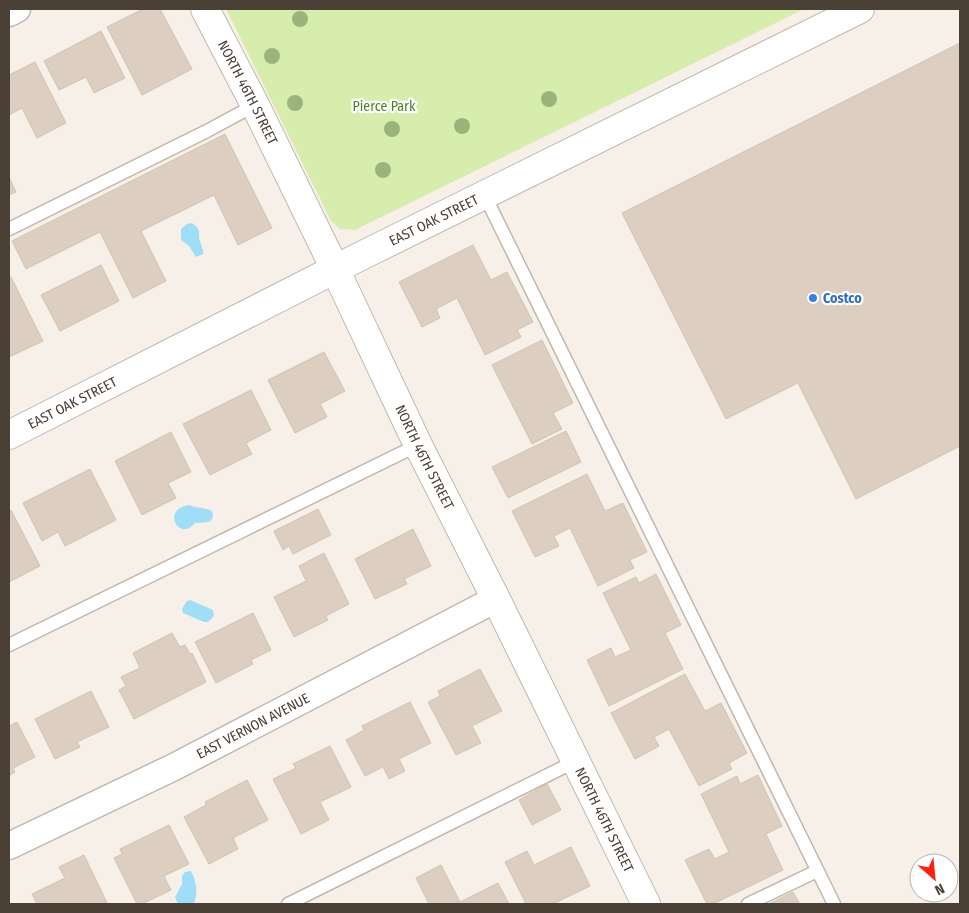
<svg xmlns="http://www.w3.org/2000/svg" width="969" height="913" font-family="'Fira Sans Condensed',sans-serif">
<style>
.green{fill:#d7edae}
.water{fill:#a0ddf7}
.building{fill:#dccec0;stroke:#d4c2af}
.lines{fill:none;stroke-linecap:round;stroke-linejoin:round}
.service-casing{stroke:#c2b7aa;stroke-width:15}
.minor-casing{stroke:#c2b7aa;stroke-width:29}
.tertiary-casing{stroke:#c2b7aa;stroke-width:30}
.service{stroke:#fff;stroke-width:12}
.minor{stroke:#fff;stroke-width:26}
.tertiary{stroke:#fff;stroke-width:28}
.tree{fill:#9bb47c}
.shop-dot{fill:#3f7fe0;stroke:#fff;stroke-width:2}
.labels{text-anchor:middle;dominant-baseline:central;stroke-width:4.5;stroke-linejoin:round;paint-order:stroke}
.street-label{font-size:14px;fill:#4a4036;stroke:#fff}
.park-label{font-size:14px;fill:#518323;stroke:#fff}
.shop-label{font-size:14px;font-weight:bold;fill:#366cbe;stroke:#fff;text-anchor:start}
</style>
<rect width="100%" height="100%" fill="#f6f0e9"/>
<polygon class="green" points="226,9 804,9 355,230 340,229 331,221"/>
<g class="water">
<polygon points="192,223 197,227 199,231 199,238 203,250 203,254 196,257 189,246 181,240 181,229 187,224"/>
<path d="M190 505C197 509 205 507 212 511 216 525 204 522 195 523 179 543 160 508 190 505Z"/>
<polygon points="190,600 213,610 214,616 208,622 204,622 183,613 182,609 187,601"/>
<path d="M191 871C196 880 199 895 193 904H178L175 897 182 884V876L185 872Z"/>
</g>
<g class="building">
<polygon points="143,9 160,9 192,69 142,95 107,27"/>
<polygon points="101,31 125,78 94,93 86,77 59,90 44,61"/>
<polygon points="960,43 960,446 856,499 798,383 726,419 622,213"/>
<polygon points="35,62 66,123 37,138 22,108 9,115 9,75"/>
<polygon points="225,134 272,228 238,245 214,195 141,231 166,281 133,298 100,232 26,269 12,241"/>
<polygon points="9,177 16,192 9,195"/>
<polygon points="473,245 491,280 507,272 533,322 517,330 521,337 485,355 457,298 436,309 440,318 422,327 399,282"/>
<polygon points="101,265 119,301 60,331 41,295"/>
<polygon points="11,277 43,341 9,357 9,278"/>
<polygon points="542,340 573,403 553,413 562,429 532,444 492,365"/>
<polygon points="324,352 345,391 320,404 327,417 295,433 268,380"/>
<polygon points="251,390 271,430 246,443 252,454 210,475 183,424"/>
<polygon points="566,431 581,462 508,498 492,467"/>
<polygon points="171,432 191,472 168,483 176,498 142,515 115,461"/>
<polygon points="90,469 116,520 65,546 58,532 42,541 23,503"/>
<polygon points="587,474 605,511 623,503 647,552 630,560 634,568 598,586 570,528 554,536 559,546 535,557 512,511"/>
<polygon points="318,509 331,535 293,554 289,546 283,550 274,531"/>
<polygon points="11,510 40,566 9,582 9,511"/>
<polygon points="413,529 431,566 404,579 407,584 375,599 355,559"/>
<polygon points="324,553 349,604 326,616 328,620 294,637 274,597 306,581 299,566"/>
<polygon points="656,574 681,625 665,633 683,669 609,706 587,660 611,648 615,657 631,650 603,593 636,577 639,583"/>
<polygon points="253,613 271,650 251,660 253,664 216,683 195,642"/>
<polygon points="172,633 180,647 185,645 190,654 192,653 206,682 134,719 119,690 126,686 121,677 140,668 133,653"/>
<polygon points="480,669 502,711 472,726 481,743 456,755 428,702 440,696 438,691"/>
<polygon points="685,674 705,711 721,703 747,753 729,763 732,769 699,786 669,729 654,737 659,746 635,759 611,713"/>
<polygon points="91,691 109,727 77,742 80,747 55,759 35,719"/>
<polygon points="410,702 431,743 399,759 405,771 389,779 383,767 365,776 346,740 364,730 362,726"/>
<polygon points="17,722 35,757 13,768 15,772 9,776 9,726"/>
<polygon points="330,746 351,787 320,802 329,820 301,834 273,779 296,768 293,764"/>
<polygon points="758,775 782,826 766,834 783,870 713,904 707,904 685,860 709,849 715,859 729,852 701,794 737,776 740,784"/>
<polygon points="247,780 268,820 233,838 238,849 209,864 184,817 206,805 205,802"/>
<polygon points="547,784 561,810 532,825 519,800"/>
<polygon points="169,825 189,864 164,876 171,890 142,904 137,904 114,858 122,854 120,849"/>
<polygon points="571,847 590,886 553,904 526,904 505,862 527,851 534,865"/>
<polygon points="84,855 107,903 104,904 37,904 32,894 65,878 59,867"/>
<polygon points="441,865 460,902 498,883 509,904 429,904 416,878"/>
<polygon points="793,892 800,904 769,904"/>
</g>
<g class="lines">
<g class="service-casing">
<g id="service">
<polyline points="484,194 834,904"/>
<polyline points="9,229 207,131 255,105"/>
<polyline points="9,645 418,445"/>
<polyline points="288,904 576,761"/>
<polyline points="748,904 817,871"/>
</g>
</g>
<g class="minor-casing">
<g id="minor">
<polyline points="9,13 17,9"/>
<path id="s1" d="M9 846 174 767 496 599"/>
</g>
</g>
<g class="tertiary-casing">
<g id="tertiary">
<path id="s2" d="M205 9 255 105 335 269 418 445 496 599 646 904"/>
<path id="s3" d="M9 435 363 255 860 9"/>
</g>
</g>
<use href="#service" class="service"/>
<use href="#minor" class="minor"/>
<use href="#tertiary" class="tertiary"/>
</g>
<g class="tree">
<circle cx="300" cy="19" r="8"/>
<circle cx="272" cy="56" r="8"/>
<circle cx="549" cy="99" r="8"/>
<circle cx="295" cy="103" r="8"/>
<circle cx="462" cy="126" r="8"/>
<circle cx="392" cy="129" r="8"/>
<circle cx="383" cy="170" r="8"/>
</g>
<circle class="shop-dot" cx="813" cy="298" r="5"/>
<g class="labels">
<g class="street-label">
<text stroke="none"><textPath href="#s2" startOffset="94">NORTH 46TH STREET</textPath></text>
<text stroke="none"><textPath href="#s3" startOffset="476">EAST OAK STREET</textPath></text>
<text stroke="none"><textPath href="#s3" startOffset="71">EAST OAK STREET</textPath></text>
<text stroke="none"><textPath href="#s2" startOffset="499">NORTH 46TH STREET</textPath></text>
<text stroke="none"><textPath href="#s1" startOffset="272">EAST VERNON AVENUE</textPath></text>
<text stroke="none"><textPath href="#s2" startOffset="904">NORTH 46TH STREET</textPath></text>
</g>
<g class="park-label">
<text x="384" y="106">Pierce Park</text>
</g>
<g class="shop-label">
<text x="823" y="298">Costco</text>
</g>
</g>
<rect width="969" height="913" fill="none" stroke="#4a4036" stroke-width="20"/>
<g transform="translate(934 878) rotate(153)"><circle r="24" fill="#ffffff" stroke="#b7b3af"/>
<path d="M0-4L9 19L0 12L-9 19Z" fill="#ff2116"/>
<text y="-8" font-size="14" font-weight="bold" text-anchor="middle" fill="#4a4036">N</text>
</g>
</svg>
